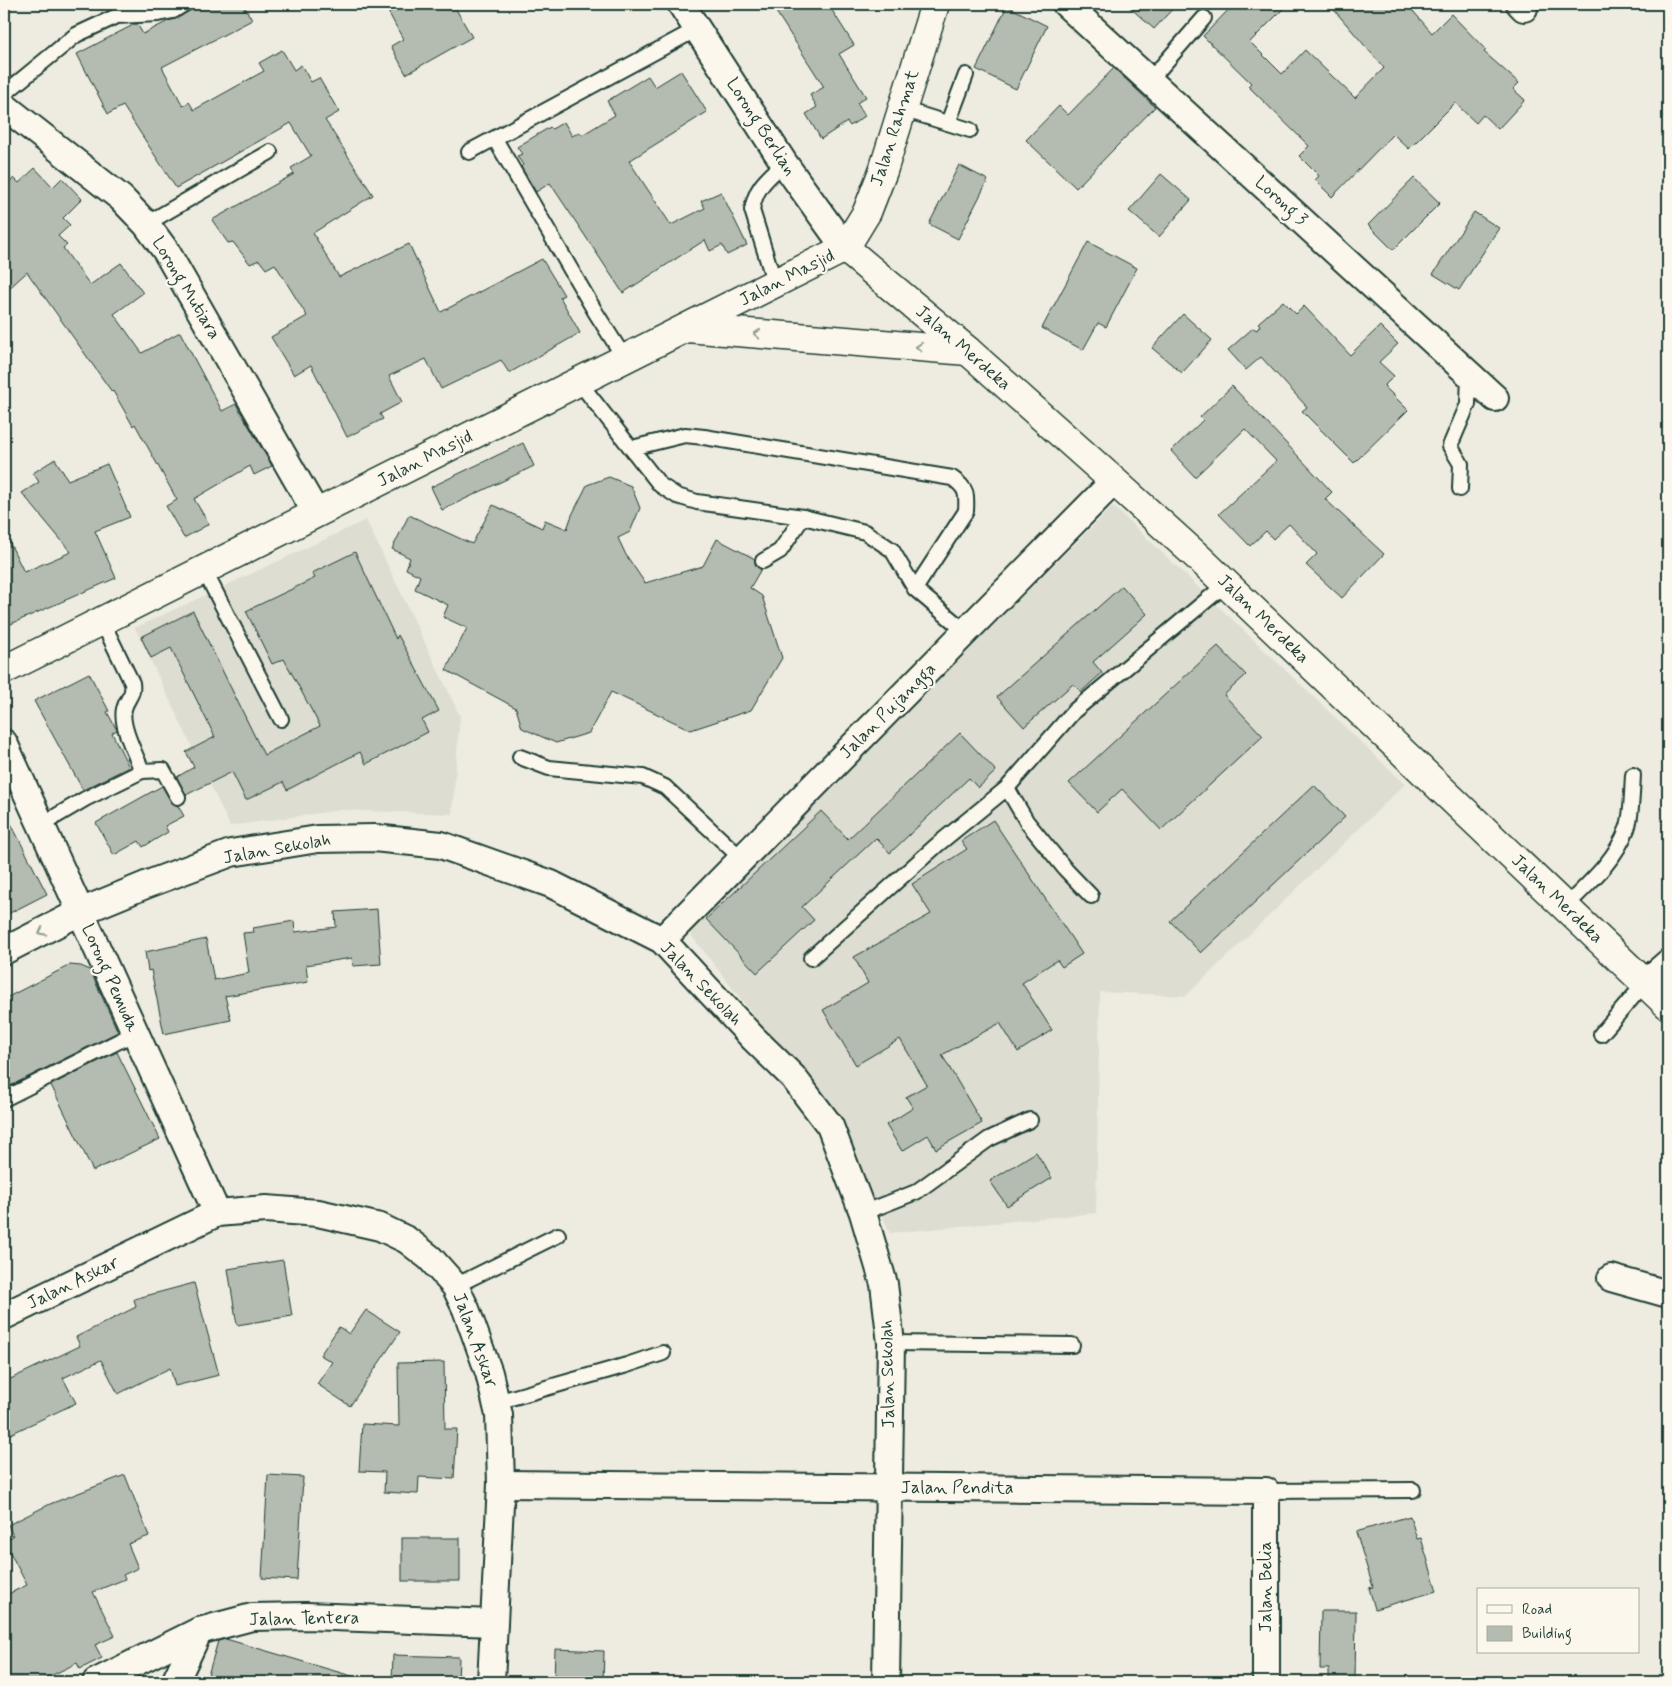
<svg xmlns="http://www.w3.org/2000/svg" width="1672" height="1686" font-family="Mynerve,sans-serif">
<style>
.built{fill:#ddddd2}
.building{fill:#b4bbb0;stroke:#1f3d34}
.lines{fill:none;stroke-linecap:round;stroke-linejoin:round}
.service-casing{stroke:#1f3d34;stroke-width:18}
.minor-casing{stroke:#1f3d34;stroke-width:30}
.tertiary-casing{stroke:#1f3d34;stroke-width:31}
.secondary-casing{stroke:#1f3d34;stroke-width:31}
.service{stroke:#fbf7ec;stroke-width:14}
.minor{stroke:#fbf7ec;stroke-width:26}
.tertiary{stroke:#fbf7ec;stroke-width:28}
.secondary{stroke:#fbf7ec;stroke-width:28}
.oneway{stroke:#8d9a90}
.labels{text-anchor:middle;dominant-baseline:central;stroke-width:4.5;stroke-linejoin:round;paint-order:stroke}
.street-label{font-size:18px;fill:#1f3d34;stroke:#fbf7ec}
</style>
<rect width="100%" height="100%" fill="#eeece1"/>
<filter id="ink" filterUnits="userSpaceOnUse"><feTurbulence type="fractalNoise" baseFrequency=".02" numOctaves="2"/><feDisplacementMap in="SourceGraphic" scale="10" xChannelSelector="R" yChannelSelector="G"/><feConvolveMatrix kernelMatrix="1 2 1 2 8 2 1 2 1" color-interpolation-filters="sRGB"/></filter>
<g filter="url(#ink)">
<g class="built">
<polygon points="1113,506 1405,784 1186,996 1100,992 1096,1213 890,1233 847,1135 687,930"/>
<polygon points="366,520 460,716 452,814 340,810 230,826 135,628"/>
</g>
<g class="building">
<polygon points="201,4 243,4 252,20 162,67 183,106 189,102 194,110 264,71 259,63 282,50 294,70 301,65 311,82 319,78 339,112 325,120 373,195 313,233 339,277 409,244 441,312 542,259 564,295 560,297 580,333 509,373 501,360 441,389 426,359 389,376 402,402 380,414 383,419 347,437 311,365 294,375 271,337 307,316 275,264 266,269 259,260 250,264 233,242 228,243 212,220 294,174 291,168 311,156 291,123 176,188 123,106 108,114 77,54 135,24 137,24 143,34 168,21 178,18"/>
<polygon points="384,4 453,4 472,37 406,74 391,46 403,39"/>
<polygon points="771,4 828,4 854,45 839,54 866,97 857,103 865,116 850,126 847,122 821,139 806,114 817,107 810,95 824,87"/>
<polygon points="1126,4 1177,4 1154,29"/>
<polygon points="1234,4 1288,4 1250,42 1282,74 1305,50 1355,98 1384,68 1329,4 1407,4 1432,33 1451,14 1486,50 1484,52 1519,83 1513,89 1525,100 1498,129 1483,115 1476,123 1455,103 1409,149 1393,134 1332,197 1315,180 1319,176 1299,156 1309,146 1248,86 1251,83 1203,36"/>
<polygon points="1007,6 1047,26 1016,89 976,69"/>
<polygon points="1114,68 1155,107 1076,188 1026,140 1059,106 1068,115"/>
<polygon points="681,71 707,112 629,161 671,225 705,208 701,201 721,192 747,245 727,255 722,245 710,251 705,240 623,293 550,183 536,192 521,167 523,165 517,156 522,154 517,147 550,127 552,129 564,122 572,136 580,132 582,135 615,115 607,101 648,76 655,87"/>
<polygon points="959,165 988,180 958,239 929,224"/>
<polygon points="35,168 53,187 62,178 82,199 63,218 70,225 58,236 67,245 63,248 90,285 121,263 143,293 114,314 142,353 180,332 222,411 236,404 272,466 254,475 250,466 194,499 209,524 184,538 166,506 177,500 135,424 133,426 113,391 112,392 27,272 4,293 4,187 14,178 19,183"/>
<polygon points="1161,174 1191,200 1159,237 1129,211"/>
<polygon points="1414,178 1440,203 1393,250 1368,225"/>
<polygon points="1474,212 1499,228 1459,290 1433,274"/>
<polygon points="1088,242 1137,268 1106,327 1098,323 1083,350 1042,328"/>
<polygon points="1283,301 1296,314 1304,306 1350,355 1380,326 1398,344 1379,362 1394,376 1384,386 1408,410 1354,463 1302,411 1307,407 1261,357 1246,370 1228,350 1253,328 1257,330 1260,325 1258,323"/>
<polygon points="1183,314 1212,340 1182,373 1152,348"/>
<polygon points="1232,386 1332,492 1325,499 1384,554 1342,598 1306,565 1317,554 1289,524 1273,539 1266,531 1250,546 1219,514 1276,461 1245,429 1195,477 1171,451 1203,420 1200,417"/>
<polygon points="523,443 534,466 442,510 431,487"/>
<polygon points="55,459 68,480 107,464 130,517 95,531 116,578 4,627 4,531 24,572 71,552 22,493 39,482 33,473"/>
<polygon points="609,477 631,486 640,508 630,532 618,538 626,555 645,583 703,566 717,539 755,559 756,566 761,569 750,588 762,596 782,658 751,710 691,730 611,692 589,733 556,743 522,728 516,708 446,670 467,628 443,617 448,605 415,589 420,576 406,569 410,558 392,549 409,515 472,544 493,505 542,528 545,520 567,529 572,515 587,485"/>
<polygon points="355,552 396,639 398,635 439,711 422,720 428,732 366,764 360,752 287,790 283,782 246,800 232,772 186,795 177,777 194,767 186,752 215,737 171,648 151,658 141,637 193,611 264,755 320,726 284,659 272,664 246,611 315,578 312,573"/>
<polygon points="1122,586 1147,614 1093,662 1102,673 1081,692 1073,684 1024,727 997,697"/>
<polygon points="1218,646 1246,675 1224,695 1263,736 1161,830 1122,789 1097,812 1069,783"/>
<polygon points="89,673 109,711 107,712 117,730 112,733 129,767 83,790 34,701"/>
<polygon points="960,733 996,771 978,788 969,778 890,853 876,838 802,907 814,920 757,973 706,919 821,811 848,839"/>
<polygon points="1314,785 1345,817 1201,953 1170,921"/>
<polygon points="162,786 171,802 178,806 184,816 165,826 168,832 143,847 139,841 114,855 96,823"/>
<polygon points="4,810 47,894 4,916"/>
<polygon points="993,820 1082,954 1062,967 1057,960 1022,983 1052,1030 1018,1052 1000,1023 942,1055 982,1123 936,1149 928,1135 902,1151 886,1125 913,1108 906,1097 927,1085 900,1039 856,1065 823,1010 868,983 854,957 931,914 912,884 967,849 961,841"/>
<polygon points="377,909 381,964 353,966 352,958 306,965 308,982 225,996 231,1020 164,1034 151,970 148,971 145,952 206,939 214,980 249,973 243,933 254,932 253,928 294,921 295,932 336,927 335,912"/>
<polygon points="70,965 81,966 90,970 118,1032 4,1089 4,999"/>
<polygon points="117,1052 160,1139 93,1171 51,1085"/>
<polygon points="1036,1152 1052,1178 1007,1206 990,1181"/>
<polygon points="283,1260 292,1316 237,1325 228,1269"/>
<polygon points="194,1283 219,1375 175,1386 170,1368 118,1394 101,1360 63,1378 76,1403 4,1437 4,1382 80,1346 76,1337 136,1307 134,1299"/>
<polygon points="366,1310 400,1332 350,1406 317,1384 332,1362 320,1355 339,1327 349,1334"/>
<polygon points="444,1362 445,1429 457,1429 454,1479 419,1477 418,1494 384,1492 385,1472 359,1471 362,1424 399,1426 398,1363"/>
<polygon points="125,1475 149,1536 128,1544 138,1568 123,1575 125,1579 93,1592 115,1636 95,1645 102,1658 80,1669 77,1663 38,1682 4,1682 4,1596 27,1585 4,1541 13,1536 8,1525 50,1504"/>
<polygon points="268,1475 303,1477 297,1580 262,1578"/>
<polygon points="1410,1516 1417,1539 1421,1538 1437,1591 1375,1609 1369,1588 1373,1587 1356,1532"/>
<rect x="402" y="1538" width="58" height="43"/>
<polygon points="1321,1611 1356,1611 1355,1682 1329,1682 1329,1669 1320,1669"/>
<polygon points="226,1639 355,1677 355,1682 206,1682 218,1641"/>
<polygon points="555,1649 604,1651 603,1682 554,1682"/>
<polygon points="393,1655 459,1657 458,1682 392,1682"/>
</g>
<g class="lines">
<g class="service-casing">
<g id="service">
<polyline points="1150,80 1204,18"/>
<polyline points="4,94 76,35 117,16 158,14 173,11 184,4"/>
<polyline points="902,109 970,130"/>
<polyline points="948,123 966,75"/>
<polyline points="495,139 596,313 625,359"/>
<polyline points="469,152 697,29"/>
<polyline points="146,224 270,152"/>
<path d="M775 284 752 210C756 186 767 179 784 163"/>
<polyline points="579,382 660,485 677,496 697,502 803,517 865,532 892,550 915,589 966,632"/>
<path d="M632 448 685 435 704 437 952 478C967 488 967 494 966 511L915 589"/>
<polyline points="1460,489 1461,464 1450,446 1468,404 1469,373"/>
<polyline points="763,561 780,551 803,517"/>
<polyline points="204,570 281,719"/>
<path d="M102 621 132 683C134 696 127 697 124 709 120 726 136 755 142 771L163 770 178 797"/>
<polyline points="520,757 549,768 643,777 665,787 742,859"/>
<polyline points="41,825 85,799 142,771"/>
<polyline points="1091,896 1066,870 1027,822 1007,788 1074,711 1226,584"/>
<path d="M1565 907C1589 883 1615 861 1627 829 1632 817 1632 789 1633 775"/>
<polyline points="811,958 937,845 1007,788"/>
<polyline points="1601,1034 1645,983"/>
<polyline points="4,1099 135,1033"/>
<polyline points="863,1213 916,1192 989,1139 1030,1120"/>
<polyline points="455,1286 558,1235"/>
<polyline points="891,1343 1072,1345"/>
<polyline points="497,1402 627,1365 663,1353"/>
<polyline points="1266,1491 1413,1490"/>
</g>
</g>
<g class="minor-casing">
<g id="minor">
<polyline points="681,4 784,163 845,248"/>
<polyline points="1066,4 1495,398"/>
<polyline points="1520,4 1524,8"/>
<polyline points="4,106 121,198 146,224 166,251 316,513"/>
<polyline points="4,743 217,1213"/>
<polyline points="662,940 1114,481"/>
<polyline points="4,951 80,912 148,884 231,853 318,839 374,838 441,845 551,884 662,940 753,1038 793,1077 830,1126 863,1213 884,1284 891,1343 886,1682"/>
<polyline points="1645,983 1668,963"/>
<polyline points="1611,1278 1668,1294"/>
<polyline points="4,1316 217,1213 266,1209 318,1213 380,1227 407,1240 430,1258 455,1286 466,1309 489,1373 499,1415 501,1484 491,1682"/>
<polyline points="501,1484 1266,1491 1266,1682"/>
<polyline points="96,1682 199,1631 252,1617 306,1616 494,1623"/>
<polyline points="175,1682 199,1631"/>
</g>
</g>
<g class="tertiary-casing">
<polyline id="tertiary" points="845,248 968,351 1114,481 1199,558 1668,1005"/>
</g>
<g class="secondary-casing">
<g id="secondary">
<polyline points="687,328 968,351"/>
<polyline points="4,670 845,248 867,212 883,171 935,4"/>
</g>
</g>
<use href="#service" class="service"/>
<use href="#minor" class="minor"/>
<use href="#tertiary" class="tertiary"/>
<use href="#secondary" class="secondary"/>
</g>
<defs><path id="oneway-chevron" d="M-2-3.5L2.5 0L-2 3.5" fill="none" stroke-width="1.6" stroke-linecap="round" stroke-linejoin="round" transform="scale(1.25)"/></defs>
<g class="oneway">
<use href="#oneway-chevron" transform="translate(757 334) rotate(-175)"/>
<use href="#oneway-chevron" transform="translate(919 347) rotate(-175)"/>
<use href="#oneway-chevron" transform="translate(42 932) rotate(153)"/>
</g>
</g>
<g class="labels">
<g class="street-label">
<text transform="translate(761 127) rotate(57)">Lorong Berlian</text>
<text transform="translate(895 128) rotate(-72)">Jalan Rahmat</text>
<text transform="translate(1281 201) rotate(42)">Lorong 3</text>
<text transform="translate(787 278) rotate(-27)">Jalan Masjid</text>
<text transform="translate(186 288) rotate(59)">Lorong Mutiara</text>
<text transform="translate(963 348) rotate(41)">Jalan Merdeka</text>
<text transform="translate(425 459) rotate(-27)">Jalan Masjid</text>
<text transform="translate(1263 619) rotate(44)">Jalan Merdeka</text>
<text transform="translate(888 711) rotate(-45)">Jalan Pujangga</text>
<text transform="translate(277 849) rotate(-10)">Jalan Sekolah</text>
<text transform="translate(1557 899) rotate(44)">Jalan Merdeka</text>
<text transform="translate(110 978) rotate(66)">Lorong Pemuda</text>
<text transform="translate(701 984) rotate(46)">Jalan Sekolah</text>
<text transform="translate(73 1283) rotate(-26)">Jalan Askar</text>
<text transform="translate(475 1340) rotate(70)">Jalan Askar</text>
<text transform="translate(888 1374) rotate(-91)">Jalan Sekolah</text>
<text x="957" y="1488">Jalan Pendita</text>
<text transform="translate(1266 1587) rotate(-90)">Jalan Belia</text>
<text transform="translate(304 1619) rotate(-1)">Jalan Tentera</text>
</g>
</g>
<rect width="1672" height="1686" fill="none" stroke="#fbf7ec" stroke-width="20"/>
<rect x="10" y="10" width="1652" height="1666" fill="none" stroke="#1f3d34" stroke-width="2" filter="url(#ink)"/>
<rect x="1477" y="1588" width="162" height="65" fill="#fbf7ec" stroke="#a3ada2"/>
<rect x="1487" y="1605" width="25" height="8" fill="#fbf7ec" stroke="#a3ada2"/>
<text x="1522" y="1614" font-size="15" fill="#1f3d34">Road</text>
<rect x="1487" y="1626" width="25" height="15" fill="#b4bbb0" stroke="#a3ada2"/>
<text x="1522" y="1638" font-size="15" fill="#1f3d34">Building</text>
</svg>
